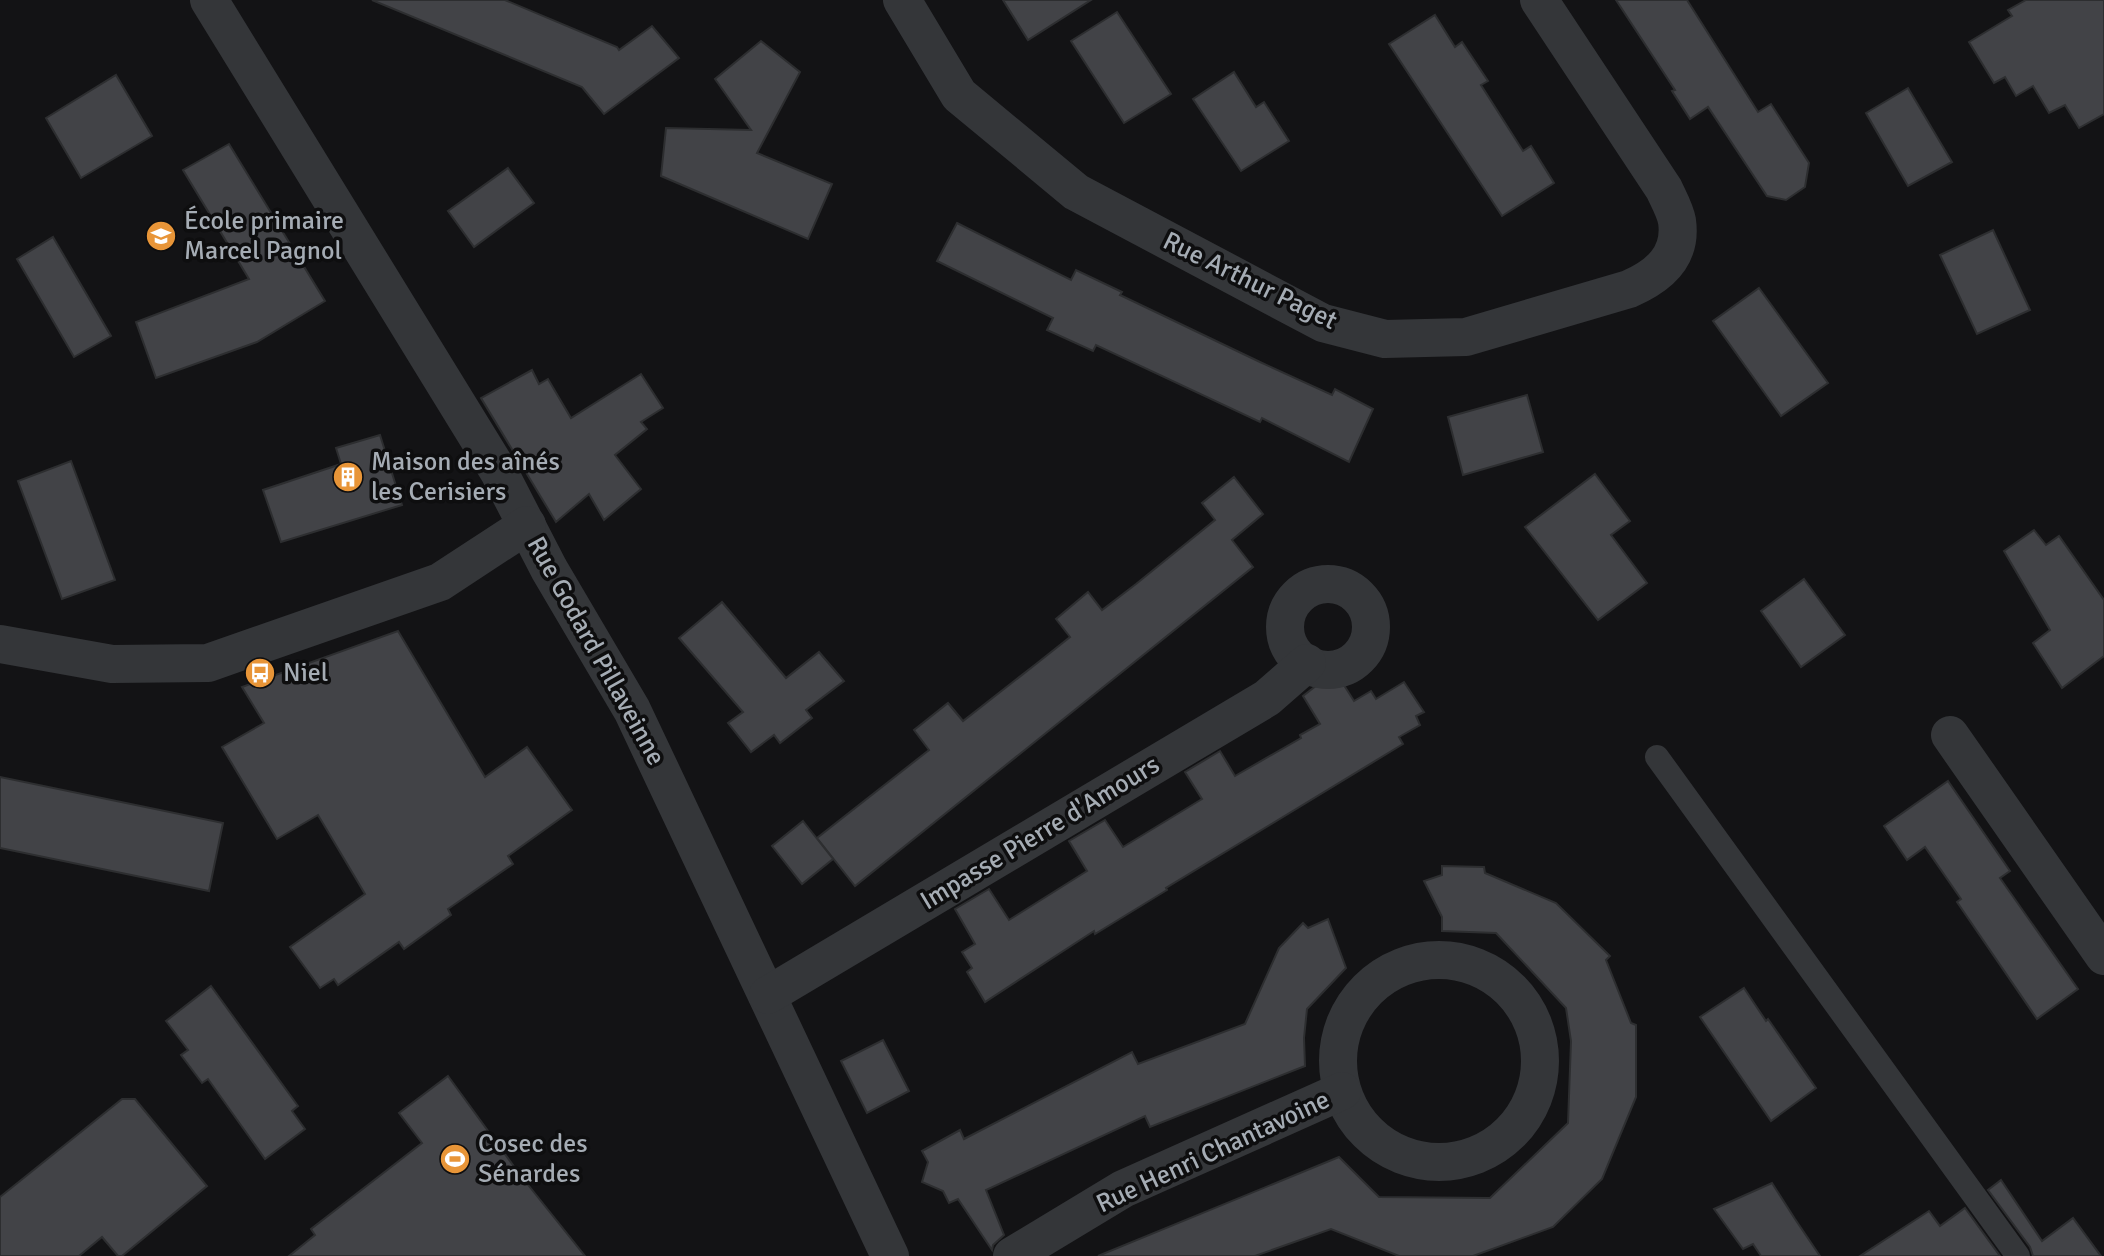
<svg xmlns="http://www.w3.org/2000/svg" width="2104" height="1256" font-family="Signika,sans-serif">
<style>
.building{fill:#424347;stroke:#2d2e30;stroke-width:2}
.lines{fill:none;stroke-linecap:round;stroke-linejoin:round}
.lane{stroke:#343639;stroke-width:24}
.street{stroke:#343639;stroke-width:38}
.labels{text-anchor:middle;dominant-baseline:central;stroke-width:7;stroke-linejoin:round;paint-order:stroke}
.poi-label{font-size:26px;fill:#a5acb4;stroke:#0e0e0f;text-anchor:start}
.street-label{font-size:26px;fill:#a5acb4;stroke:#0e0e0f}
</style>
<rect width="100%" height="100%" fill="#131315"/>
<g class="building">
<polygon points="372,0 505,0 617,47 619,50 652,26 679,58 604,114 582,87"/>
<polygon points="1003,0 1091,0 1028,40"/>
<polygon points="1616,0 1687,0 1758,112 1771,104 1809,163 1805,187 1786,200 1767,196 1708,107 1690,119 1672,91 1675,90"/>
<polygon points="2026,0 2104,0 2104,114 2079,128 2065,105 2049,113 2033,86 2016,96 2005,77 1994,83 1969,42 2012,16 2008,10"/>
<polygon points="1117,12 1171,94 1124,123 1071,41"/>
<polygon points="1435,15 1455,47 1462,42 1488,81 1481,85 1523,151 1531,146 1554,183 1502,216 1389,44"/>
<polygon points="761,41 800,72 757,153 832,184 808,239 661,176 666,128 751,130 715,79"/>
<polygon points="1234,72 1256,107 1264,102 1289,141 1241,171 1193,99"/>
<polygon points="116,75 152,136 81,178 46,118"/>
<polygon points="1908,88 1952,162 1908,186 1866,113"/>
<polygon points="229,144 325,301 257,342 156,378 136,322 249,279 183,170"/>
<polygon points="508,168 534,203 474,247 448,211"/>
<polygon points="957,223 1071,280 1076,270 1122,292 1120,295 1260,362 1332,395 1335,389 1373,409 1349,462 1262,418 1260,422 1096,345 1093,351 1047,330 1053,318 937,261"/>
<polygon points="1993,230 2030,310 1977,334 1940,255"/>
<polygon points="53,237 111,336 74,357 17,259"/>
<polygon points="1759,288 1828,383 1781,416 1713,321"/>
<polygon points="532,370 539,384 548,379 571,418 641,374 663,408 641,422 647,429 615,455 641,489 604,520 589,494 556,522 481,398"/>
<polygon points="1527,395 1543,452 1463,475 1448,417"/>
<polygon points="380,435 402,505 281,542 263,490 341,464 336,448"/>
<polygon points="71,461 115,580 62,599 18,481"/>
<polygon points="1595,474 1630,521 1611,535 1647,583 1598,620 1525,527"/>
<polygon points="1234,477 1263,514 1232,540 1253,567 855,886 817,838 929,750 914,730 948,703 963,721 1036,664 1070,637 1056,619 1088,592 1102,610 1136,584 1215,520 1202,503"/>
<polygon points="2034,530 2046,545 2059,536 2104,600 2104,656 2062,688 2033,643 2050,630 2004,551"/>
<polygon points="1804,579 1845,635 1801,667 1761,611"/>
<polygon points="722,602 786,678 819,652 844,681 806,710 812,718 780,743 774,735 751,752 728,723 743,712 679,638"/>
<polygon points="398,631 485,777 527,747 572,810 508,856 513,864 448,909 451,915 404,949 399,942 338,985 334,979 320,988 290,947 365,894 318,815 277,839 222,747 264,723 242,687"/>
<polygon points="1335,671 1354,701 1371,691 1376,699 1404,682 1424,712 1416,716 1420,725 1399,737 1403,744 1166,888 1167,890 1095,934 1094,931 985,1002 967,972 972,968 962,952 975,944 955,909 989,889 1009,920 1087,871 1069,841 1105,820 1123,847 1202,799 1185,772 1220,751 1235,776 1301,738 1300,735 1320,724 1303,696"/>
<polygon points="0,777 223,823 209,891 0,848"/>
<polygon points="1948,781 2010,871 2000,878 2078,989 2037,1019 1957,902 1961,899 1925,847 1907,860 1884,826"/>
<polygon points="803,821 833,859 802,884 772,846"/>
<polygon points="1442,866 1484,867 1485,873 1556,903 1610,956 1606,960 1631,1023 1636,1025 1636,1097 1602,1179 1553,1227 1473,1256 1399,1256 1331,1229 1255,1256 1098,1256 1339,1157 1379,1197 1490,1198 1568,1123 1571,1041 1566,1008 1496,933 1442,931 1442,917 1424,881 1442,875"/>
<polygon points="1328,919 1346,968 1307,1009 1304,1038 1305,1066 1150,1127 1145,1116 986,1190 1004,1235 993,1245 992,1250 958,1199 949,1203 943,1191 922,1182 928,1162 922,1151 960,1130 964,1139 1132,1052 1138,1064 1245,1024 1279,948 1303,923 1308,928"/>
<polygon points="211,986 298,1106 292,1111 305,1129 265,1159 208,1079 202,1083 181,1055 188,1050 166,1021"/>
<polygon points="1744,988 1766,1021 1768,1019 1816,1088 1771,1121 1700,1017"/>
<polygon points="883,1040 909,1091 867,1113 841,1061"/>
<polygon points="448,1076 521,1176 585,1256 289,1256 315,1235 311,1229 422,1143 399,1113"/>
<polygon points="122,1099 135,1099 207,1186 122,1256 118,1256 102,1237 79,1256 0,1256 0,1197"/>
<polygon points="2001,1180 2042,1241 2073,1218 2101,1256 2033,1256 2030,1247 1988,1190"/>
<polygon points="1772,1183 1795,1219 1820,1256 1761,1256 1753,1244 1743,1249 1714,1209"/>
<polygon points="1965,1208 2000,1256 1860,1256 1929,1211 1940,1226"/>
</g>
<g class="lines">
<polyline class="lane" points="1657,757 2018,1256"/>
<g class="street">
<polyline points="209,0 499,472 549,569 632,710 890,1256"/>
<path d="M902 0 959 95 1076 192 1323 323 1385 339 1466 337 1629 289C1659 276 1682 256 1677 221 1675 210 1668 198 1664 189L1539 0"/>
<circle cx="1328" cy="627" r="43"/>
<polyline points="0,644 112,664 208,663 440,582 527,525"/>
<polyline points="1950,735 2104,956"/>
<circle cx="1439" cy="1061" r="101"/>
<polyline points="768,995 1267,698 1307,663"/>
<polyline points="1012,1256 1123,1189 1342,1091"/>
</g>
</g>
<defs>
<g id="school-disc" transform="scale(1.575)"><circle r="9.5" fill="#e89538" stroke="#0e0e0f"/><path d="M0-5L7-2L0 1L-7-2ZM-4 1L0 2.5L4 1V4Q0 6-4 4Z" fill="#fff"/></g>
<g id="building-disc" transform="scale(1.575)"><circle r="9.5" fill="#e89538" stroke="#0e0e0f"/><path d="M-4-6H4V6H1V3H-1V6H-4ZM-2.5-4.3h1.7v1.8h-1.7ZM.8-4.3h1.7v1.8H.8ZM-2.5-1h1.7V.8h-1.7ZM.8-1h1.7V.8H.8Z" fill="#fff"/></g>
<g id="bus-disc" transform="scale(1.575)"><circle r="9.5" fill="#e89538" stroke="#0e0e0f"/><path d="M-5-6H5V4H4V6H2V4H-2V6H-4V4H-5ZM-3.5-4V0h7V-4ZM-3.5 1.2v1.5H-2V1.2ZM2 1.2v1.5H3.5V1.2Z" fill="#fff"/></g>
<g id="stadium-disc" transform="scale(1.575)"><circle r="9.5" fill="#e89538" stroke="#0e0e0f"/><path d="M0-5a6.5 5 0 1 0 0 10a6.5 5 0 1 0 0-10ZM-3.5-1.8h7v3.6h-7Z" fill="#fff"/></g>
</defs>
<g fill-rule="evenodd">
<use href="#school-disc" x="161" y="236"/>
<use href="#building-disc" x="348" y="477"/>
<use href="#bus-disc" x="260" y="673"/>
<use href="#stadium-disc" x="455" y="1159"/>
</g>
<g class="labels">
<g class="poi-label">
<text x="184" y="221">École primaire<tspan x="184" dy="30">Marcel Pagnol</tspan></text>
<text x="371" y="462">Maison des aînés<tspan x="371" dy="30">les Cerisiers</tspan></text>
<text x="283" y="673">Niel</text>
<text x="478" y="1144">Cosec des<tspan x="478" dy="30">Sénardes</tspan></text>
</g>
<g class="street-label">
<text transform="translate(1250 281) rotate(26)">Rue Arthur Paget</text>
<text transform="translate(596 651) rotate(61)">Rue Godard Pillaveinne</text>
<text transform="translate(1040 833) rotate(-31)">Impasse Pierre d'Amours</text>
<text transform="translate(1213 1152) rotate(-25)">Rue Henri Chantavoine</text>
</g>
</g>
</svg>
